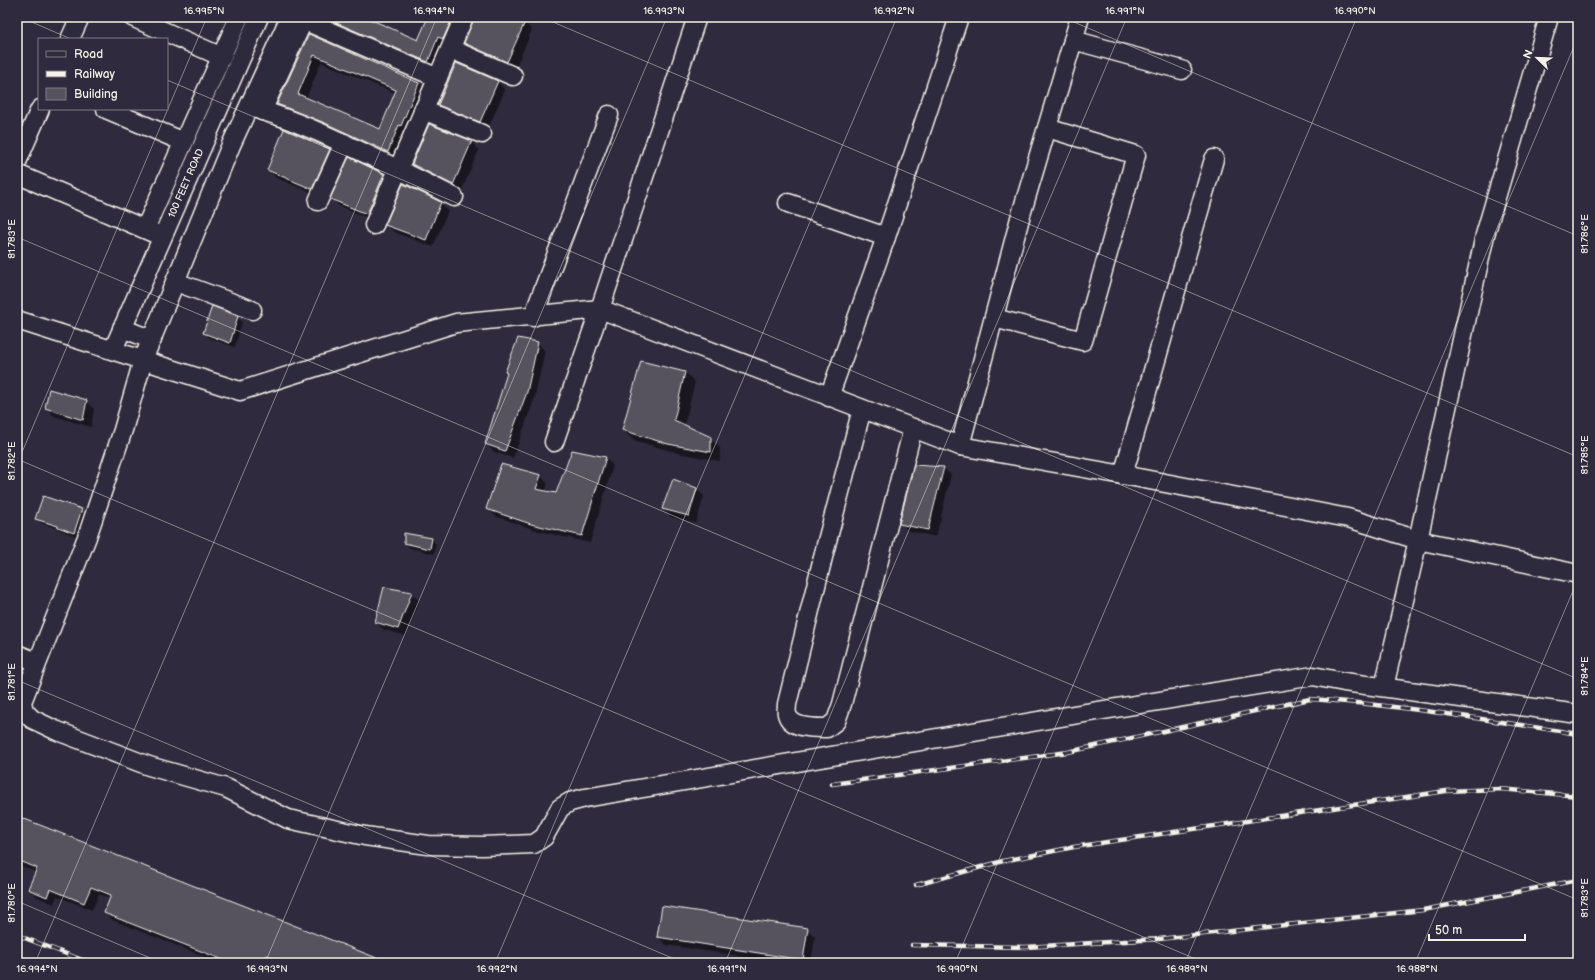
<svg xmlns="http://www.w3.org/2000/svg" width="1595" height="980" font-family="'Balsamiq Sans',sans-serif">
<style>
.shadow{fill:#0007;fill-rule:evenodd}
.building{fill:#56525f;stroke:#f4f1e8;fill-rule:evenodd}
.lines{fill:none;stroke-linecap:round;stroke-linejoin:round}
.minor-casing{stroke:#f4f1e8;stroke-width:21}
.minor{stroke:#2f2a3d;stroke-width:18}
.rail-casing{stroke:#f4f1e8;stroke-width:4.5}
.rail{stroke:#2f2a3d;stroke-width:3;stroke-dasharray:9;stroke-linecap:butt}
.ticks{fill:none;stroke:#f4f1e8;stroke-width:1;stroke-opacity:0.45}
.labels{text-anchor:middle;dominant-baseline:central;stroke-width:4;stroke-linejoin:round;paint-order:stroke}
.street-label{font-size:10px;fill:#f4f1e8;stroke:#2f2a3d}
.neatline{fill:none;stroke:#f4f1e8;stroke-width:1.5}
.ticks-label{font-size:10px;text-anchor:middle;fill:#f4f1e8}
</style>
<rect width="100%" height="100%" fill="#2f2a3d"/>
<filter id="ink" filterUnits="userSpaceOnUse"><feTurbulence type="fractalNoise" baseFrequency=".025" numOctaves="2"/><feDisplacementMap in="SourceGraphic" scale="8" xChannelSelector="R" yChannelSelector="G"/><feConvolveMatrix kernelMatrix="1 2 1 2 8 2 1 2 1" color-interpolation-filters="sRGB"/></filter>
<g filter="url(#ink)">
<g class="shadow">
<polygon points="319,17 363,17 419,41 429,17 459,17 435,69 323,21"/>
<polygon points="475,17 511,17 524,23 532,30 515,69 473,51 465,43"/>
<path d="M309 35 419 83 426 91 395 159 286 111 278 104ZM321 62 395 93 380 130 306 99Z"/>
<polygon points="456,64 498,82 505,90 488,129 446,112 439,104"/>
<polygon points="430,125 472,142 479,150 461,192 421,172 413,164"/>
<polygon points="329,149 337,157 320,196 276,178 268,170"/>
<polygon points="350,159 384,175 392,183 375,221 339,206 332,199"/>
<polygon points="440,203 448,211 433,247 394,232 387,225"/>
<polygon points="237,317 242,322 235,347 209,338 204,333"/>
<polygon points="538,343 545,351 534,400 513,458 494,452 486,444"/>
<polygon points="685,372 695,382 684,426 710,438 720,448 720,461 678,453 633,440 623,430"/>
<polygon points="86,401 94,409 91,427 54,416 47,408"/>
<polygon points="573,451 606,458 613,466 590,543 539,531 495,516 487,508 502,466 541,476 548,484 545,492 557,495"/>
<polygon points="943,468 951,475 936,537 908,531 900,523"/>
<polygon points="696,489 704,496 696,523 671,517 664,509"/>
<polygon points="44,497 82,510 87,515 79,537 64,532 61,530 41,523 36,518"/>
<polygon points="432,539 436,544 434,554 410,548 405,543"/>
<polygon points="385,589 412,593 419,601 406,636 384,630 376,622"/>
<polygon points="17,817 386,963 221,963 112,920 105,912 110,898 99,894 92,910 57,896 54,904 37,897 30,889 36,872 17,864"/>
<polygon points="807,929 815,937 811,963 786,963 666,945 658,937"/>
</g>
<g class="building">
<polygon points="323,17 365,17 418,40 428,17 448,17 452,19 443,39 438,37 428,62"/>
<polygon points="474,17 514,17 525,22 507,62 464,43"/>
<path d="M309 34 419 83 401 126 399 125 388 152 325 123 277 104ZM314 55 396 90 380 129 298 94Z"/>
<polygon points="456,63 498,81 480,122 438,105"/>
<polygon points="429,124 472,141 453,185 412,164"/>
<polygon points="284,129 330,149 312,189 267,170"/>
<polygon points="349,157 384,174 367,214 330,199"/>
<polygon points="403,184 441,202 426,240 385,225"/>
<polygon points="212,306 238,316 230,343 203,333"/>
<polygon points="518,338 538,342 527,392 505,451 485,444 507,373 505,372"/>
<polygon points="641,361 685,372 674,420 711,437 711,452 668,444 622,430"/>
<polygon points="49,389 87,400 83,420 45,408"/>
<polygon points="572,450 606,457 582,536 531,524 486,509 501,464 541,475 536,489 556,493"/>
<polygon points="914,465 944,467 928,530 899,524"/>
<polygon points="673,479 697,488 689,516 662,509"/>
<polygon points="43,496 82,509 74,533 58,527 58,526 35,519"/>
<polygon points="404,533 432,538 430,549 404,543"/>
<polygon points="384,587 412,592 398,629 375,622"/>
<polygon points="17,816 387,962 387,963 287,963 267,955 263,963 231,963 104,913 111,895 91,887 84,903 50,889 47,897 28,889 37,868 17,860"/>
<polygon points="662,906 808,928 803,960 657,937"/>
</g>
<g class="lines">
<g class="minor-casing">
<g id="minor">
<polyline points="132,17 222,57"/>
<polyline points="290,17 231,145 143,360 123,430 87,537 22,702 24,711 32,719 55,730 149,766 226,788 288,819 365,836 428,845 482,846 534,844 544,837 560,808 570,802 585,798 1073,715 1313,676 1344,682 1578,714"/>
<polyline points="296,17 438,78"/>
<polyline points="70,39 80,17"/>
<polyline points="1073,40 1182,70"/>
<polyline points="451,49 513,76"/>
<path d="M249 107C274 113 298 123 321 133 366 153 410 175 454 197"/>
<polyline points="106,109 184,142"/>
<polyline points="423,110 482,134"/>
<polyline points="262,111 305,17"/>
<polyline points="17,162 40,109"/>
<polyline points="17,174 156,234"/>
<polyline points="318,201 344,143"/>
<polyline points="788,203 886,237"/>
<polyline points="374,225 464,17"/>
<polyline points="145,229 239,17"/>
<polyline points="176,282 252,310"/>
<polyline points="533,317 609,115"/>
<polyline points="994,318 1083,341 1136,155 1047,128"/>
<polyline points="17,320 240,391 456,323 600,309 960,446 1123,475 1348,518 1418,540 1578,574"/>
<polyline points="122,328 152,340"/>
<path id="s1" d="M113 350 259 17"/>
<polyline points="829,397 886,237 959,17"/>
<path d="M862 409 826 545 787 704C787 707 786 711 787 714 791 729 815 728 827 728L836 721 842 704 913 428"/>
<polyline points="554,442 600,309 697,17"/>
<polyline points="960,446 1020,218 1080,17"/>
<polyline points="1123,475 1214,159"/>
<polyline points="17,654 37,662"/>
<polyline points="1384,687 1418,540 1485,235 1549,17"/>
</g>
</g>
<use href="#minor" class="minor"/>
<g class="rail-casing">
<g id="rail">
<path d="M832 784 1068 752 1310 699C1400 705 1489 720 1578 734"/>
<polyline points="916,885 1003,861 1074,847 1446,791 1500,789 1578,796"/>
<polyline points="17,935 90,963"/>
<polyline points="912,945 1026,947 1159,939 1423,910 1578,880"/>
</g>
</g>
<use href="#rail" class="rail"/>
</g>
</g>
<path class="ticks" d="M20 17 71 39M541 17 1578 457M1062 17 1578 236M167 80 1578 679M17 237 1578 900M17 459 1205 963M17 464 207 17M17 680 684 963M17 901 162 963M35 963 437 17M265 963 667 17M495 963 897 17M725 963 1127 17M955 963 1357 17M1185 963 1578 37M1415 963 1578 579"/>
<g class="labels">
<g class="street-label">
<text stroke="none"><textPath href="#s1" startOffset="182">100 FEET ROAD</textPath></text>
</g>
</g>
<rect width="1595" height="980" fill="none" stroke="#2f2a3d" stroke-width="44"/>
<rect x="38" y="38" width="130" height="72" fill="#2f2a3d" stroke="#7e7a81"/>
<rect x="46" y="51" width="20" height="6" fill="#2f2a3d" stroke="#7e7a81"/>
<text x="74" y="58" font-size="12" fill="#f4f1e8">Road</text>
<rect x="46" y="71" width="20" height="6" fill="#f4f1e8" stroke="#7e7a81"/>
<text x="74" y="78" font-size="12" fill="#f4f1e8">Railway</text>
<rect x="46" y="88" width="20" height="12" fill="#56525f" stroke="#7e7a81"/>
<text x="74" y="98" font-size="12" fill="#f4f1e8">Building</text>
<g transform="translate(1537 58) rotate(293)" stroke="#2f2a3d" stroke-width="3" paint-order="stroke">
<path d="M0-3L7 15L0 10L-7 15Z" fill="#f4f1e8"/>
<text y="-6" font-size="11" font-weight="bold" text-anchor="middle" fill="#f4f1e8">N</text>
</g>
<path d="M1429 934v6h96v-6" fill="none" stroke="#f4f1e8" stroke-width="2"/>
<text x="1435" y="934" font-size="12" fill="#f4f1e8" stroke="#2f2a3d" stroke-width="3" paint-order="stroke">50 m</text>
<rect x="22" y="22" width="1551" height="936" class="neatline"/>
<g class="ticks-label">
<text x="204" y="14">16.995°N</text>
<text x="434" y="14">16.994°N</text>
<text x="664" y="14">16.993°N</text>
<text x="894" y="14">16.992°N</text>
<text x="1125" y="14">16.991°N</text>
<text x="1355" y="14">16.990°N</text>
<text transform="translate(1584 234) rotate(-90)" y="4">81.786°E</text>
<text transform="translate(11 239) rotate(-90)" y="4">81.783°E</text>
<text transform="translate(1584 455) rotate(-90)" y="4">81.785°E</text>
<text transform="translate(11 461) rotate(-90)" y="4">81.782°E</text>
<text transform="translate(1584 676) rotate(-90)" y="4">81.784°E</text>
<text transform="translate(11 682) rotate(-90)" y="4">81.781°E</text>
<text transform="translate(1584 898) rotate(-90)" y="4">81.783°E</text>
<text transform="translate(11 903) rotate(-90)" y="4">81.780°E</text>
<text x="37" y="972">16.994°N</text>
<text x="267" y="972">16.993°N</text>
<text x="497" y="972">16.992°N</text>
<text x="727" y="972">16.991°N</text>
<text x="957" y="972">16.990°N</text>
<text x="1187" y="972">16.989°N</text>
<text x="1417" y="972">16.988°N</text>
</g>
</svg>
